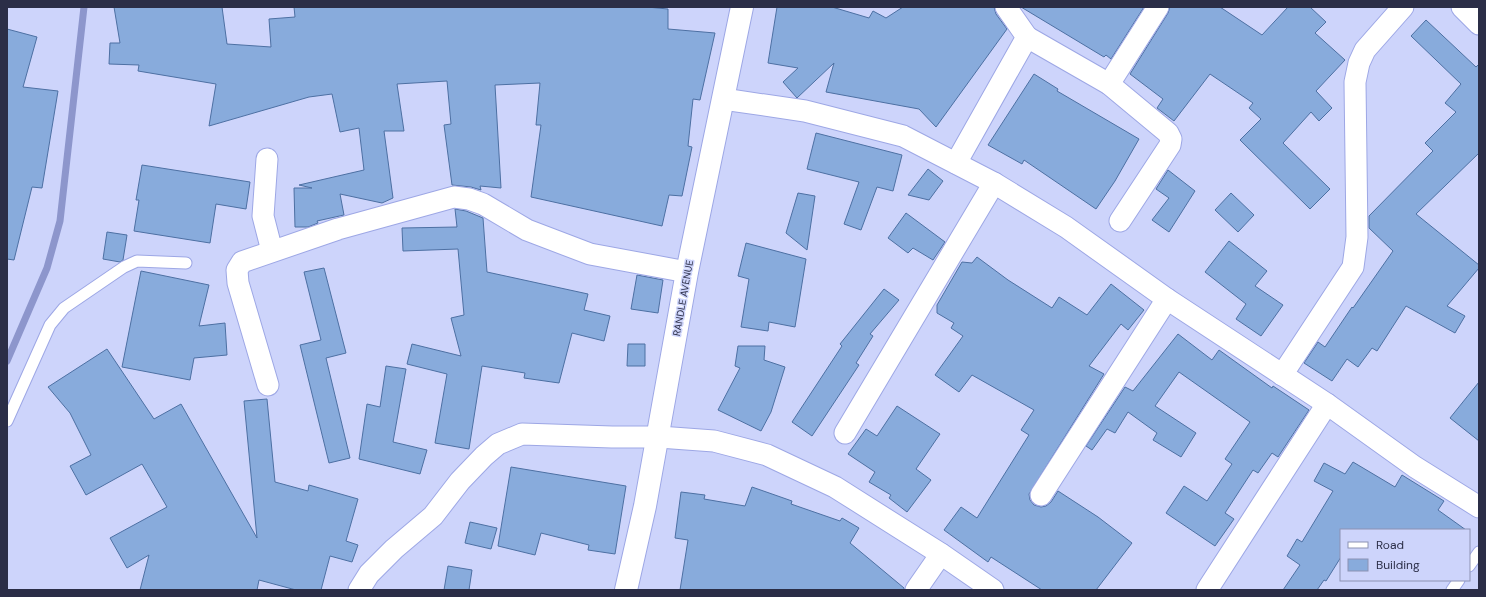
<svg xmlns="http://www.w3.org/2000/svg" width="1486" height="597" font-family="'DM Sans',sans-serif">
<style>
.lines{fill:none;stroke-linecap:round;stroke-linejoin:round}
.stream{stroke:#8d96cc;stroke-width:7}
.building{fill:#88abdc;stroke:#4d70a3}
.lane-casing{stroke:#9da7e5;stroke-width:13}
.street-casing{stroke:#9da7e5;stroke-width:23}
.secondary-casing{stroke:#9da7e5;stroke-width:24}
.lane{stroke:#fff;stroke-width:11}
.street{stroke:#fff;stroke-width:21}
.secondary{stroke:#fff;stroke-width:22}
.labels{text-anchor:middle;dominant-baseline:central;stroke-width:3;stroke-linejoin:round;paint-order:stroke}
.street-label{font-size:10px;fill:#2b2e47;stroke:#cdd4fb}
</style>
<rect width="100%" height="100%" fill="#cdd4fb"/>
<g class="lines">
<polyline class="stream" points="7,361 47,268 60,221 84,7"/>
</g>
<g class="building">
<polygon points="114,7 222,7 227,44 271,47 269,19 295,17 294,7 647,7 668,9 668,29 715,33 700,100 693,99 688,146 692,147 682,196 669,195 662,226 531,197 541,125 536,125 540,83 495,85 501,188 480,186 481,190 471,187 452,185 444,125 451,124 447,81 397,84 404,131 384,131 393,198 382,203 340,194 344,215 317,221 318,223 308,227 295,227 294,188 312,188 299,185 364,170 359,128 340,132 332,94 309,97 209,126 216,84 138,71 139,65 109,64 110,43 120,43"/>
<polygon points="777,7 832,7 869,18 873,11 886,18 903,7 994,7 996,14 1007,29 936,127 919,109 826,92 834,63 797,98 783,82 798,68 768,63"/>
<polygon points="1021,7 1144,7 1111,59 1106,55 1104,57"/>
<polygon points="1170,7 1220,7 1262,35 1288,7 1310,7 1326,22 1315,33 1345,60 1316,91 1332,108 1319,121 1311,112 1283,143 1330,189 1310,209 1240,140 1261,119 1249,108 1253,103 1210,74 1174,121 1157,108 1163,99 1130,74 1168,13"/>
<polygon points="1426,20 1476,67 1479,64 1479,153 1416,214 1479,265 1479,268 1447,306 1465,316 1455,333 1406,306 1377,351 1372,348 1358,367 1347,359 1332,381 1304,363 1318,342 1325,347 1352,307 1353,308 1393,251 1369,228 1369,216 1433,151 1425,143 1456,112 1445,103 1461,84 1411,36"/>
<polygon points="7,29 37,37 23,87 58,91 42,188 32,187 14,260 7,259"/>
<polygon points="1034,74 1058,89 1057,91 1139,139 1115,181 1096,209 1024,160 1022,164 988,145"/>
<polygon points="816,133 902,155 893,191 877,187 861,230 844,224 859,182 807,169"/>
<polygon points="142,165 250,182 246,209 216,204 210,243 134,231 139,200 136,200"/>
<polygon points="928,169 943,181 929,200 908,195"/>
<polygon points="1168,170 1195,191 1169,232 1152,220 1169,198 1156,189"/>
<polygon points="798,193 815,196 807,250 786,233"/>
<polygon points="1231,193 1254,215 1238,232 1215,210"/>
<polygon points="455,209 466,211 483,218 487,272 588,294 584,310 610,316 604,341 572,333 559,383 524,378 525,373 482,366 469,449 435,443 447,374 407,364 412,344 461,356 451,318 464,315 458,249 403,251 402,228 457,227"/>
<polygon points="906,213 945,242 933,260 913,248 908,253 888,238"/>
<polygon points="107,232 127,235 123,260 120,262 103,259"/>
<polygon points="1229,241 1267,271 1255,286 1283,305 1261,336 1236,319 1246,304 1205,272"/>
<polygon points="746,243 806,259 795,327 769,322 768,331 741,327 749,279 738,276"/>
<polygon points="977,257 1008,280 1052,308 1059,297 1087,315 1111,284 1144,310 1128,330 1121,324 1089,366 1104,374 1029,494 1030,500 1034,505 1041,507 1046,506 1051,502 1058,491 1098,517 1132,543 1096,590 1042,590 991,557 988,562 944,530 961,507 977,518 1029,435 1021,430 1034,410 972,375 959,392 935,375 963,336 951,328 954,323 937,313 937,305 962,262 972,263"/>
<polygon points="324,268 346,353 326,358 350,458 329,463 300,345 321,340 304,272"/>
<polygon points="141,271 209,285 199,326 225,323 227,355 194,358 190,380 122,367"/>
<polygon points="637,275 663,280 658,313 631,309"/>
<polygon points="884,289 899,300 870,334 873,336 856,363 859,365 812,436 792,422 842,346 840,344"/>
<polygon points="1178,334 1212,360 1219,350 1272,388 1273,386 1309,410 1278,457 1272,453 1258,473 1253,470 1225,513 1234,519 1215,546 1166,513 1184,486 1207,501 1232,464 1225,459 1250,422 1179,372 1155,406 1196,433 1181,457 1153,440 1157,433 1128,412 1115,433 1107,429 1092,450 1086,446 1125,387 1133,391"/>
<polygon points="628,344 645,344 645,366 627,366"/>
<polygon points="738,346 765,346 764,360 785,367 771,412 761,431 718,410 740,368 735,366"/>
<polygon points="107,349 154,419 181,404 257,538 244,401 267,399 275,482 308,491 309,485 358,499 346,541 358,545 352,562 330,556 321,590 296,590 259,580 257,590 140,590 149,555 127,568 110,538 167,507 142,464 86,495 70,466 91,455 70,413 48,387"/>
<polygon points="386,366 406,369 393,442 427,450 420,474 359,459 367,404 380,407"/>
<polygon points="1479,382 1479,441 1450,418"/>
<polygon points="897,406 940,434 916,469 931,480 907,512 889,498 891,495 869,482 875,472 848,454 866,429 877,436"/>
<polygon points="1353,462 1395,487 1402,475 1444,501 1438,510 1466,530 1341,530 1341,557 1326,581 1324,580 1317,590 1283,590 1300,565 1287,556 1297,539 1302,542 1333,491 1314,481 1324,463 1345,474"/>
<polygon points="511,467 626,486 615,554 588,550 589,545 541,533 535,555 498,546"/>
<polygon points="752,487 792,501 791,504 840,521 842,518 859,528 850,543 904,588 904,590 680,590 688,540 675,538 681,492 705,495 704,499 745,506"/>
<polygon points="470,522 497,528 491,549 465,543"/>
<polygon points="448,566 472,570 469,590 444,590"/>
</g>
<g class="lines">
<g class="lane-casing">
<g id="lane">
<polyline points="7,421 50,325 64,308 124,267 137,261 186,263"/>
<polyline points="1469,566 1479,552"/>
<polyline points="1452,590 1459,580"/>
</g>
</g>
<g class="street-casing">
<g id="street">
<polyline points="1462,7 1479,24"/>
<polyline points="1027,37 1109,84 1168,133 1171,139 1170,145 1120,221"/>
<polyline points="1109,84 1158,7"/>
<polyline points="723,99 805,111 903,136 994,183 1066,227 1167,299 1327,404 1415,467 1479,507"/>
<polyline points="267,159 263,216 272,251"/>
<polyline points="956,163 1027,37 1006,7"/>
<polyline points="1282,375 1353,267 1357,237 1355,82 1359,63 1365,50 1403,7"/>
<polyline points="268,385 238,283 237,270 242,262 338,229 454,197 469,199 483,204 527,230 590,254 687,272"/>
<polyline points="845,433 994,183"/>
<polyline points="1041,495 1167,299"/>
<polyline points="359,590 369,574 394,549 433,516 460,481 484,456 498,444 522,434 612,437 659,437 714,441 767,455 835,487 941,554 993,590"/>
<polyline points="916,590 941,554"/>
<polyline points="1207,590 1327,404"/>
</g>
</g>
<g class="secondary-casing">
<polyline id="secondary" points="626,590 645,506 687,272 742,7"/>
</g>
<use href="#lane" class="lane"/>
<use href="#street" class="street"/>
<use href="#secondary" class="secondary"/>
</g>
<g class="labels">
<g class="street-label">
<text transform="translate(683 298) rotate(-80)">RANDLE AVENUE</text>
</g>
</g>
<rect width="1486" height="597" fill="none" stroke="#2b2e47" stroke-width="16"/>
<rect x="1340" y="529" width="130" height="52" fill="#cdd4fb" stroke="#8c92b3"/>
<rect x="1348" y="542" width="20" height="6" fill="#ffffff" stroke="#8c92b3"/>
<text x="1376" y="549" font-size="12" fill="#2b2e47">Road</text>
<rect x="1348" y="559" width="20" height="12" fill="#88abdc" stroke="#8c92b3"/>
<text x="1376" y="569" font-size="12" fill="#2b2e47">Building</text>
</svg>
